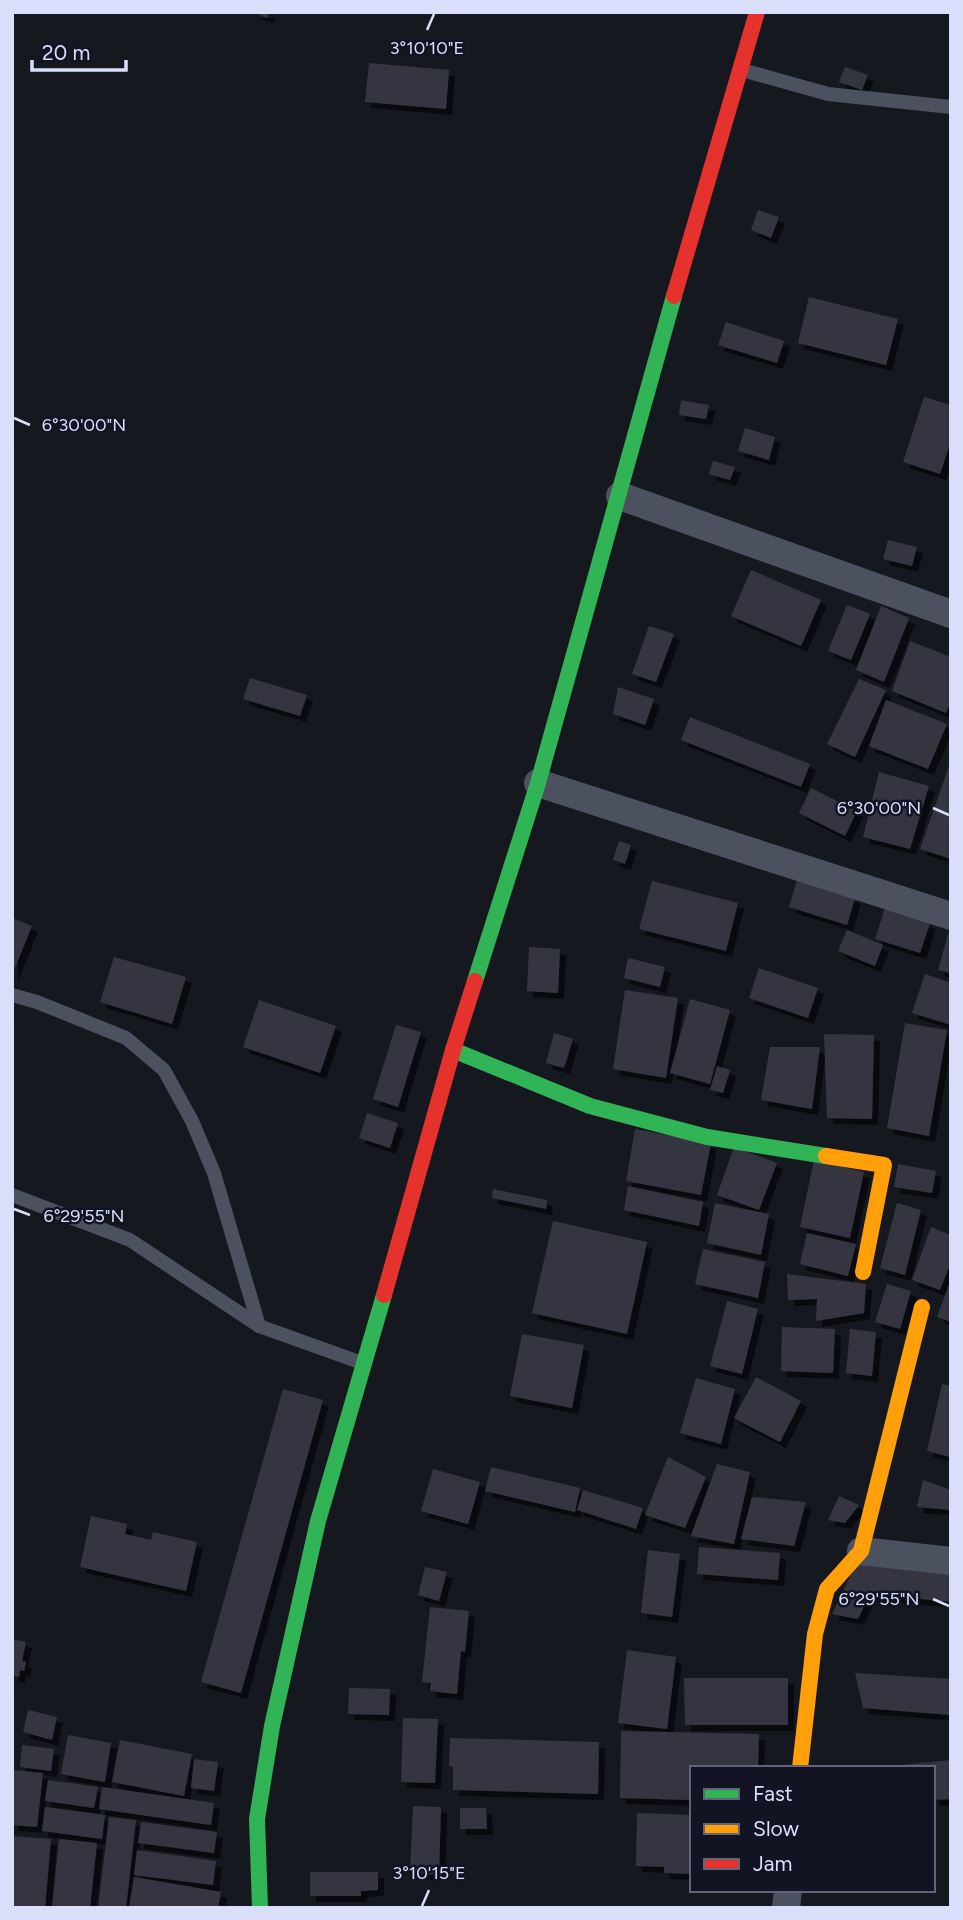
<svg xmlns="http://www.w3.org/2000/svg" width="963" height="1920" font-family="Figtree,sans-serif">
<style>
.building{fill:#343642;filter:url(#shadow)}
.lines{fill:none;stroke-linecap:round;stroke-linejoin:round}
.lane{stroke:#4c515f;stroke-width:14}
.street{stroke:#4c515f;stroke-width:28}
.fast{stroke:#30b455;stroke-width:16}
.slow{stroke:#ff9f0a;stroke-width:16}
.jam{stroke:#e5322d;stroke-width:16}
.ticks{fill:none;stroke:#d9dffb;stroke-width:2.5}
.ticks-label{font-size:18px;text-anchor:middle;fill:#d9dffb;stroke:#121424;stroke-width:5;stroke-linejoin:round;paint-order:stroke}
</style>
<defs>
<filter id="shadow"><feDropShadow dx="6" dy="6" stdDeviation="0" flood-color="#0009"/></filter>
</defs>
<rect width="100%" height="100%" fill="#161820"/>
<g class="building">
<polygon points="253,12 269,12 267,18"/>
<polygon points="369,63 449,70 446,109 365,102"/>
<polygon points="845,67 868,75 862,90 839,82"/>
<polygon points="758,210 779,217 771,238 751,230"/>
<polygon points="809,297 898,319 886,365 798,343"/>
<polygon points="726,322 784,341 777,363 718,345"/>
<polygon points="924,397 951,405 951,441 940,474 903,462"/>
<polygon points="681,400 709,405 706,419 679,415"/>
<polygon points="745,428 775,437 769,460 738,451"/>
<polygon points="713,461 735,467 730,480 709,474"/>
<polygon points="888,540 917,547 912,566 883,559"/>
<polygon points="751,570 821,600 801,646 731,616"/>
<polygon points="847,605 870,614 851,660 828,651"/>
<polygon points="881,606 909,618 884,682 856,670"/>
<polygon points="649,626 674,634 656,682 632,674"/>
<polygon points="910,641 951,657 951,702 946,713 892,691"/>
<polygon points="250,678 307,695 300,716 243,699"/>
<polygon points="859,679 886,690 855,757 827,744"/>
<polygon points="618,687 654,699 645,725 613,714"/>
<polygon points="886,700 947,724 928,769 869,746"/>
<polygon points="690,717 810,764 801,787 681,740"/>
<polygon points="949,766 951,767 951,859 920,849"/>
<polygon points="879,772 929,786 910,849 863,837"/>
<polygon points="811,788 857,811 845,836 799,813"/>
<polygon points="619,841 631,845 625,864 613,860"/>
<polygon points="797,880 855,898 847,925 789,907"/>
<polygon points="652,881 738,903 726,951 639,929"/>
<polygon points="885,908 930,923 920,953 875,939"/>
<polygon points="12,918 32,926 12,975"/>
<polygon points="847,930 883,945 875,966 838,951"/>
<polygon points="948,934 951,935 951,973 938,970"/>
<polygon points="529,947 560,949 558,993 527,991"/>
<polygon points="114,957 186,977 172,1024 100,1002"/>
<polygon points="628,958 665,967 660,987 624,978"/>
<polygon points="759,968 818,988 808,1018 749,998"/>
<polygon points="925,974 951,983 951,1025 912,1013"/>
<polygon points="625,990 678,998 666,1078 613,1069"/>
<polygon points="690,999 730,1010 710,1084 670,1073"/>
<polygon points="259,1000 336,1026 320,1073 243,1047"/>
<polygon points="905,1023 947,1030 929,1136 887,1128"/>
<polygon points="396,1025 421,1032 398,1107 373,1099"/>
<polygon points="554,1033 573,1039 564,1068 546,1063"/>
<polygon points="824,1034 874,1035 872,1119 827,1118"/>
<polygon points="770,1047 820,1047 812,1109 761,1100"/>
<polygon points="717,1066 730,1070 723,1093 710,1090"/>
<polygon points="367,1113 398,1123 390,1148 359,1138"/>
<polygon points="635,1129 711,1143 701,1195 626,1181"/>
<polygon points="734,1147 777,1163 759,1210 717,1195"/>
<polygon points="814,1160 864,1172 850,1238 800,1227"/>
<polygon points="898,1164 936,1171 932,1193 894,1187"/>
<polygon points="628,1186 703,1202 699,1226 624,1210"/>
<polygon points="493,1189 547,1200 546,1209 492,1198"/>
<polygon points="715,1203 769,1214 761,1255 707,1243"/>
<polygon points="897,1203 921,1210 905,1275 880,1268"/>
<polygon points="553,1221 647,1242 627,1334 532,1313"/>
<polygon points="931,1227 951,1235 951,1262 940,1290 912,1280"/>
<polygon points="807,1233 856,1244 848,1276 800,1264"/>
<polygon points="703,1249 765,1262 758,1298 695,1284"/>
<polygon points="787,1274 866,1284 864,1313 816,1321 817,1299 788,1300"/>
<polygon points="951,1279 951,1322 937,1317"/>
<polygon points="887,1284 911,1291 900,1329 875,1322"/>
<polygon points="727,1301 758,1309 742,1374 710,1366"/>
<polygon points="782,1327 835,1329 833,1373 781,1371"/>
<polygon points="850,1329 876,1332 872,1376 846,1373"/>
<polygon points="522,1334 584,1345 572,1408 510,1396"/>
<polygon points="756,1377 801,1401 780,1442 734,1418"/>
<polygon points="696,1378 735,1389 721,1444 680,1433"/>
<polygon points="942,1384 951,1386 950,1457 927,1451"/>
<polygon points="283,1389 323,1400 241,1693 201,1682"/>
<polygon points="668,1457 706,1477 685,1528 645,1515"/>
<polygon points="717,1464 750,1472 734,1544 691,1536"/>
<polygon points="491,1467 580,1488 575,1512 485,1491"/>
<polygon points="433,1469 480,1482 468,1524 421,1511"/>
<polygon points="923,1480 951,1490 951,1510 917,1507"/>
<polygon points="583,1490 643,1508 636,1529 577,1510"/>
<polygon points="839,1496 859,1505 845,1523 828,1520"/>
<polygon points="752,1497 806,1502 794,1546 741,1539"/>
<polygon points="91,1516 127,1524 125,1534 151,1540 153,1532 197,1542 186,1591 80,1567"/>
<polygon points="699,1547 780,1553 778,1580 697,1574"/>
<polygon points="648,1550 680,1554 672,1617 641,1613"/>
<polygon points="857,1562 951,1570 951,1602 870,1594 858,1619 832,1614"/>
<polygon points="425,1567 447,1572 439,1601 418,1595"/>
<polygon points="430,1607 469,1611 465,1652 461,1651 457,1694 430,1691 431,1683 422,1682"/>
<polygon points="12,1639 26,1642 22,1661 26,1662 24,1671 20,1670 19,1677 12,1675"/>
<polygon points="627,1650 676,1657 667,1729 618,1723"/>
<polygon points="855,1673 951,1679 951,1715 863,1708"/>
<polygon points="684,1678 788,1678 788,1725 685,1725"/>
<polygon points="349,1688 390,1689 389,1715 348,1714"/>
<polygon points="28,1710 57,1717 52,1740 23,1732"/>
<polygon points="403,1718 438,1719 435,1783 401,1782"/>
<polygon points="621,1731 759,1734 758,1768 692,1768 692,1800 620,1798"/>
<polygon points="68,1735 111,1743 105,1782 61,1774"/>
<polygon points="450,1738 599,1742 598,1794 453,1790 453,1767 449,1766"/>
<polygon points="120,1740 192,1754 184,1796 112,1782"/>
<polygon points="22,1745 54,1749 51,1771 20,1767"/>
<polygon points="194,1759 218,1762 214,1791 191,1788"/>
<polygon points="951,1760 951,1799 933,1800 933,1768 892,1768 892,1766"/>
<polygon points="12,1770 43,1773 37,1827 12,1825"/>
<polygon points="48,1780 98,1787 94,1808 45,1801"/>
<polygon points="102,1787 214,1803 211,1825 99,1809"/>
<polygon points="413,1806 441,1807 439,1875 410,1873"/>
<polygon points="45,1807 105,1815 102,1839 42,1831"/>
<polygon points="460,1808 486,1808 487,1829 460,1829"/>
<polygon points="637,1813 692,1815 692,1874 664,1873 664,1867 636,1866"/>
<polygon points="109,1817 136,1820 126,1908 98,1908"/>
<polygon points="141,1822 217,1832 214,1853 138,1843"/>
<polygon points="12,1836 51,1839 45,1908 12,1908"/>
<polygon points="59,1839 97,1843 90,1908 52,1908"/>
<polygon points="137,1850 216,1861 213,1885 134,1875"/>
<polygon points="310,1872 378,1872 378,1890 361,1891 361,1896 310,1896"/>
<polygon points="134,1877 221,1892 218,1908 129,1908"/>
</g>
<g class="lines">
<g class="lane">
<polyline points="742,70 828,94 951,107"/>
<polyline points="12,995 37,1002 126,1038 164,1070 192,1121 214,1173 259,1326"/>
<polyline points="12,1195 130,1240 259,1326 365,1364"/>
</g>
<g class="street">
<polyline points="620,496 951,614"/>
<polyline points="538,783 951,916"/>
<polyline points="861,1551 951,1561"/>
<polyline points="786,1908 788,1890"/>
</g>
<g class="fast">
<polyline points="475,981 538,783 674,296"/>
<polyline points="453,1050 590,1106 707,1137 826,1156"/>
<polyline points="260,1908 257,1819 272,1726 318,1521 384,1295"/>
</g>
<g class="slow">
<polyline points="826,1156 884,1165 863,1272"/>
<polyline points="800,1768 815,1634 827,1589 861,1551 922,1307"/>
</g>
<g class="jam">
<polyline points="674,296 757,12"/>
<polyline points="384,1295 453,1050 475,981"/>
</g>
</g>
<path class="ticks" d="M427 30 434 14M14 418 30 425M933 808 949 815M14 1209 30 1215M933 1599 949 1606M422 1906 429 1890"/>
<g class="ticks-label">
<text x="427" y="54">3°10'10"E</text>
<text x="84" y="431">6°30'00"N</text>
<text x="879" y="814">6°30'00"N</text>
<text x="84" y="1222">6°29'55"N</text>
<text x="879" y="1605">6°29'55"N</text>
<text x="429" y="1879">3°10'15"E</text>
</g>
<rect width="963" height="1920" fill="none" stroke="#d9dffb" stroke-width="28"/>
<rect x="690" y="1766" width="245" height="126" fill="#121424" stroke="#62657a" stroke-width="2"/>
<rect x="704" y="1789" width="35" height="10" fill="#30b455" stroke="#62657a" stroke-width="2"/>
<text x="753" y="1801" font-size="21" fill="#d9dffb">Fast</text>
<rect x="704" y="1824" width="35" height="10" fill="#ff9f0a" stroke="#62657a" stroke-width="2"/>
<text x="753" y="1836" font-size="21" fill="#d9dffb">Slow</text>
<rect x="704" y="1859" width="35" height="10" fill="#e5322d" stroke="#62657a" stroke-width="2"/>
<text x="753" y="1871" font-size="21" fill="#d9dffb">Jam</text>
<path d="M32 60v10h94v-10" fill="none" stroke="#d9dffb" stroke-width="3.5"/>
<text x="42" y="60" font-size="21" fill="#d9dffb" stroke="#121424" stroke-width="5" paint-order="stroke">20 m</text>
</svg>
